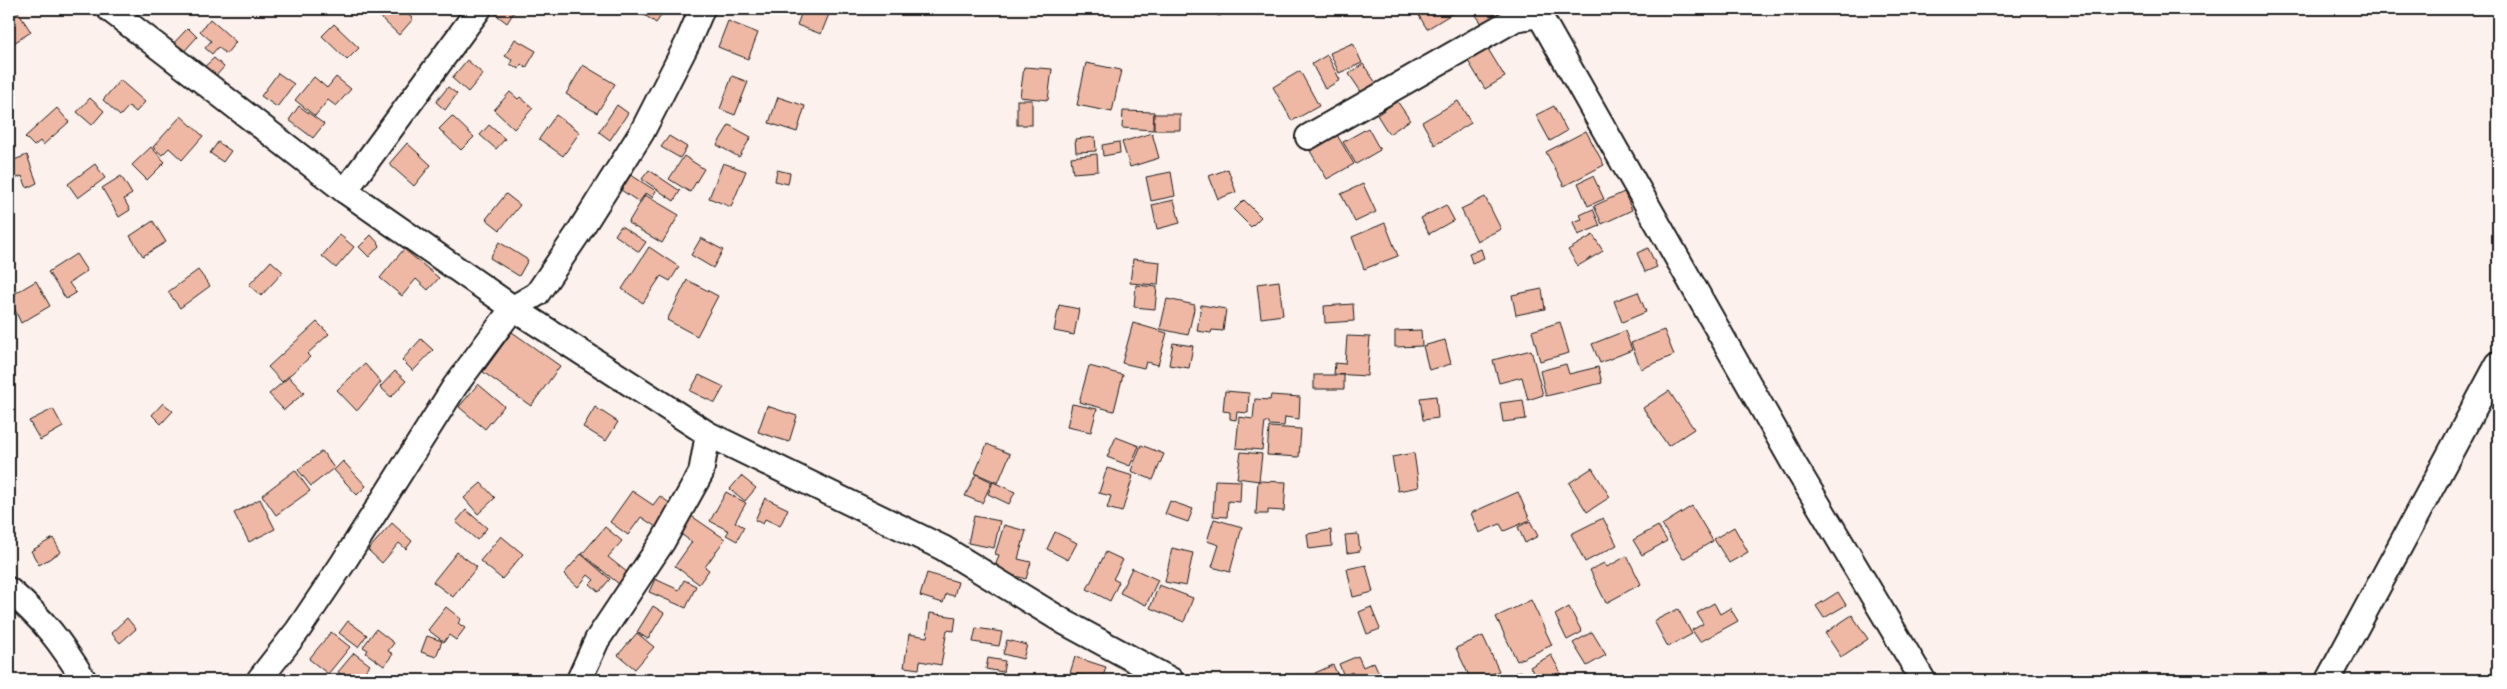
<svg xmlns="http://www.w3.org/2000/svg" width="2507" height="689" font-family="Delius,sans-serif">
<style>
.building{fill:#efb8a4;stroke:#1c1c1c}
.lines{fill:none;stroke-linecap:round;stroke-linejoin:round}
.minor-casing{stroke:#1c1c1c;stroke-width:28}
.minor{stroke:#fff;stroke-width:24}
</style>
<rect width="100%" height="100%" fill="#fcf1ed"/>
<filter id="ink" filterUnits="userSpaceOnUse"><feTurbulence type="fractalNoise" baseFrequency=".02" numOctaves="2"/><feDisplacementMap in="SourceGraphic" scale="10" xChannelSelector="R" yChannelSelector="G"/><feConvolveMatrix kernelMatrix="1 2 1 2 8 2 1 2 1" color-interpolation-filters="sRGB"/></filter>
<g filter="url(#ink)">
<g class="building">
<polygon points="9,9 16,9 31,32 9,46"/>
<polygon points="388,9 402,9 413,19 399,35 380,17"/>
<polygon points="498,9 516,9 507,23 495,14"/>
<polygon points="636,9 666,9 656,23"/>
<polygon points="803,9 831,9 821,34 797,25"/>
<polygon points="1199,9 1223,9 1220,16"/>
<polygon points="1336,9 1349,9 1342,15"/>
<polygon points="1415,9 1458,9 1458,10 1427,29"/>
<polygon points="1472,9 1512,9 1484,27"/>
<polygon points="210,19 236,42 226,54 218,47 212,54 205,48 211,41 200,31"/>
<polygon points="728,21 758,33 748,59 718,47"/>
<polygon points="334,24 359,48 347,60 322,36"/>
<polygon points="188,28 197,37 180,56 170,47"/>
<polygon points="515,39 536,51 526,68 521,64 519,69 510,64 512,60 505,56"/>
<polygon points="1353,43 1362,63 1339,73 1330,53"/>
<polygon points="1485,44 1505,77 1485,89 1465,56"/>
<polygon points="1327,55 1340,80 1325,89 1312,64"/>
<polygon points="214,58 224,67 213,79 202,69"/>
<polygon points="467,60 483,74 468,92 452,78"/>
<polygon points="1086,63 1121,70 1112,112 1077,105"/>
<polygon points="1363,64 1378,86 1364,96 1349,74"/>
<polygon points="583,65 615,84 597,113 566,94"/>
<polygon points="1024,67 1052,69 1048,100 1020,97"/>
<polygon points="1300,71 1319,106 1292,121 1273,87"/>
<polygon points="278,73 294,84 277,107 261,96"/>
<polygon points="732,76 748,82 735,115 720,109"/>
<polygon points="314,77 327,88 336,77 351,89 336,106 328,100 315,116 295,100"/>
<polygon points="120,80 145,102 136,112 129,106 120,116 103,100"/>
<polygon points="448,87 457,94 445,110 436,102"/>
<polygon points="510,92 518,99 520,97 533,108 514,129 494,110"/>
<polygon points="778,97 805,106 797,132 769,123"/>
<polygon points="90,98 104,111 92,125 77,112"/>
<rect x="1017" y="100" width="15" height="25"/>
<polygon points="1397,101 1410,120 1389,134 1377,115"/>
<polygon points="1458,101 1471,123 1435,145 1422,122"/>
<polygon points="617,105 628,113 610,140 599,132"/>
<polygon points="299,106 324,124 313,138 289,120"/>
<polygon points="1554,106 1567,131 1550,141 1536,115"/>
<polygon points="57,108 69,122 43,145 40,141 34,146 25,137"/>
<polygon points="1123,111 1154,112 1153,130 1122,128"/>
<rect x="1154" y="114" width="26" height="16"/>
<polygon points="556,115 580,132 563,156 539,139"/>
<polygon points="181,116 203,136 182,160 169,148 162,155 153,147"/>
<polygon points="452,116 474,137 461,150 439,129"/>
<polygon points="489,125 505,139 496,149 480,135"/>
<polygon points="729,125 751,137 739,157 717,145"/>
<polygon points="1368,128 1380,150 1356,164 1343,142"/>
<polygon points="1586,131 1604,165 1564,186 1546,152"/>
<polygon points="1152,133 1159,158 1130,167 1122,142"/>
<polygon points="1337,135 1354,164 1327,179 1310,151"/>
<polygon points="669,136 687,147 680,158 661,147"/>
<polygon points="1095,137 1096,151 1076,152 1075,139"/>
<polygon points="218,142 231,151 223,162 210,153"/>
<polygon points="1119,142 1120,153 1103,156 1102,145"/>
<polygon points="407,143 431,165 414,186 389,164"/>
<polygon points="151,147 165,162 147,180 132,165"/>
<polygon points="1097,154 1098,171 1073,173 1071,157"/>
<polygon points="27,155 37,183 27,188 22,176 10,181 9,179 9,162"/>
<polygon points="684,156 704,169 690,192 669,179"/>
<polygon points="723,163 746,171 731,207 709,198"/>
<polygon points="95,164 105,178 78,198 68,184"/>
<polygon points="1228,169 1236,192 1218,199 1209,176"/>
<polygon points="649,170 680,191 674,201 642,179"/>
<polygon points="777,170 790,173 788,184 775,181"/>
<polygon points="1171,172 1175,196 1151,201 1146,177"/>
<polygon points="631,175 656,191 652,197 646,193 639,202 621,190"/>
<polygon points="121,176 132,194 124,199 130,210 119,217 102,188"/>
<polygon points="1593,176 1604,199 1588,206 1578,183"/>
<polygon points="1363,184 1376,212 1355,222 1341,194"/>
<polygon points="1624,192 1632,210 1602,224 1594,206"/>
<polygon points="506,194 520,205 500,230 486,219"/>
<polygon points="645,195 679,215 662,243 628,223"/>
<polygon points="1485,197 1501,229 1477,241 1461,209"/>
<polygon points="1174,200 1180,223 1157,229 1152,205"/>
<polygon points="1244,200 1261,217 1251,227 1234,210"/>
<polygon points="1446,205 1454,220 1429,234 1421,218"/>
<polygon points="1593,209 1600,226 1578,235 1573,222 1582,219 1580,215"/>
<polygon points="153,221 166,242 143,256 130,236"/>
<polygon points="1385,223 1398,256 1364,269 1352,237"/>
<polygon points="621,226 646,242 639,252 615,235"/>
<polygon points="340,235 354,247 336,268 322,256"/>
<polygon points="371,235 380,245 369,257 359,247"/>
<polygon points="1593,235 1603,251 1578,266 1568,250"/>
<polygon points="701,238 723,250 713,268 691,255"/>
<polygon points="499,242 528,260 519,276 490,258"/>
<polygon points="649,247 679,267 670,281 661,276 643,303 622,289"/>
<polygon points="1648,248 1657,267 1645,272 1637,253"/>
<polygon points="404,249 439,278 428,290 416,279 402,296 380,278"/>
<polygon points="1481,249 1484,258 1472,263 1469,253"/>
<polygon points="76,254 87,271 69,283 76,293 66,299 48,272"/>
<polygon points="1133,259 1160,262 1158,285 1130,283"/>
<polygon points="271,261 283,272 261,296 249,285"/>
<polygon points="198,270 210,286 180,308 168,292"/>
<polygon points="687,280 718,296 697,336 667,320"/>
<polygon points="36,281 50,306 21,323 9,297"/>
<polygon points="1279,281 1283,315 1261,318 1257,284"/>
<polygon points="1136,285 1157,287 1155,309 1134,307"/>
<polygon points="1542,289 1545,309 1516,315 1512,295"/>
<polygon points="1638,292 1646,312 1622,322 1614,301"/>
<polygon points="1167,299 1195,305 1188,335 1160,329"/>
<polygon points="1353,304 1354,321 1325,323 1324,306"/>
<polygon points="1059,305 1079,309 1074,335 1054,331"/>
<polygon points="1201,305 1226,309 1223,331 1212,330 1211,333 1197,331"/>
<polygon points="317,322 329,334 307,354 310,357 282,382 268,367"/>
<polygon points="1560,322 1569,353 1540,361 1532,331"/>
<polygon points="1133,323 1167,333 1158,365 1146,362 1144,368 1122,363"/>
<polygon points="1421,330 1422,346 1395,347 1395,331"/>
<polygon points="1664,330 1674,355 1641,369 1631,343"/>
<polygon points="1625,331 1632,350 1600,363 1592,344"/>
<polygon points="512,332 560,366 531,406 483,372"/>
<polygon points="1347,336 1370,337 1367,376 1334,374 1335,363 1345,364"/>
<polygon points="421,339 433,350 413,371 402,360"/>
<polygon points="1445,340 1451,364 1429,370 1423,346"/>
<polygon points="1173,343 1193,346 1189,368 1169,365"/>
<polygon points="1531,350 1543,395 1528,400 1522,377 1499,383 1493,360"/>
<polygon points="365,364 381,382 357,411 337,390"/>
<polygon points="1566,364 1569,374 1598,367 1602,383 1546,396 1540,371"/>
<polygon points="1089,366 1123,375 1114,411 1079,402"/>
<polygon points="395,371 406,381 391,397 380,387"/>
<polygon points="699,375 724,387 715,403 690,391"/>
<rect x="1314" y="375" width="30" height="14"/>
<polygon points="289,377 304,393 284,410 269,394"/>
<polygon points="478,384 504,406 485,429 459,407"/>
<polygon points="1225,391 1249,393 1248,413 1237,412 1236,420 1230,419 1230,412 1223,411"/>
<polygon points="1669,391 1694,429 1668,446 1643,408"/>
<polygon points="1271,395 1300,397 1299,419 1285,417 1284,426 1269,425 1269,422 1265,422 1262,450 1236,448 1239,417 1253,419 1255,399 1270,400"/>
<polygon points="1436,396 1438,418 1423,420 1420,398"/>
<polygon points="1523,400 1526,419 1503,422 1500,403"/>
<polygon points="163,403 173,411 161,424 152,415"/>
<polygon points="1072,404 1097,409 1091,432 1067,427"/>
<polygon points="767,406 797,416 789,442 758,432"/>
<polygon points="595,407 618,422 606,441 583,427"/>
<polygon points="53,409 63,427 40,440 29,421"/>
<polygon points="1269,427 1301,429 1299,457 1267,455"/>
<polygon points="1116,437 1139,446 1130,466 1107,457"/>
<polygon points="987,444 1010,454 998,483 975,473"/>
<polygon points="1141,445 1164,454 1153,480 1131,471"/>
<polygon points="322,451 334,468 311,486 298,470"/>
<polygon points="1241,452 1262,454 1259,481 1237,478"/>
<polygon points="1414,453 1419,487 1398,491 1392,457"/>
<polygon points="343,461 366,486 357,495 334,470"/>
<polygon points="1107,468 1133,476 1122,512 1107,508 1111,496 1099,493"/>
<polygon points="1592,468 1610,497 1587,512 1569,483"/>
<polygon points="295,470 310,491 276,515 262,495"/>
<polygon points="976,474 992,482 982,503 965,496"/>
<polygon points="741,476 756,488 745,501 730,489"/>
<polygon points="1215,480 1241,481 1240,502 1228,501 1227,517 1213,516"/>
<polygon points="1258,481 1286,482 1284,511 1268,510 1268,514 1256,514"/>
<polygon points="993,482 1015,492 1009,504 988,494"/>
<polygon points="481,483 495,498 478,514 464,498"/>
<polygon points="632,491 653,505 660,496 672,505 656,527 641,517 628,535 610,522"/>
<polygon points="726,492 746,503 735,522 744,527 737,541 726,535 729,531 710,521"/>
<polygon points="1518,492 1530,520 1504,531 1500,524 1479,533 1471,513"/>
<polygon points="765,498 788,509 780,526 765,519 763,524 755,520"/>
<polygon points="260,499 275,529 249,542 234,513"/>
<polygon points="1170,501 1193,509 1188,522 1165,514"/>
<polygon points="1692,506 1713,541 1683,559 1662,525"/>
<polygon points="466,510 487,528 477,540 456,522"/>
<polygon points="690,515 725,539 705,567 709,570 699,584 675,566 692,542 678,532"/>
<polygon points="974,516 1000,521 994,548 968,543"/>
<polygon points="1603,518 1617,545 1585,562 1571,534"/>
<polygon points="1214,519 1242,527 1230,572 1212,567 1219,545 1207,541"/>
<polygon points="1530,521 1538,536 1525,543 1518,527"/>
<polygon points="392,523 412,541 406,549 399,543 382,563 368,550"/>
<polygon points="1004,525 1026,531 1018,559 1031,562 1026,579 994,570 999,555 995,554"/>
<polygon points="1658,526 1667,541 1642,555 1633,540"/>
<polygon points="605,527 622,541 608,557 628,573 619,584 582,554"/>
<polygon points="1734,527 1748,552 1729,563 1714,539"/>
<polygon points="1331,530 1332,546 1309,549 1307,534"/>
<polygon points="1055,532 1077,543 1068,560 1047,549"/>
<polygon points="1358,534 1360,551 1347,553 1345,535"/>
<polygon points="501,536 523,554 502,579 480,561"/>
<polygon points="53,538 61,552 39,565 31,551"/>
<polygon points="1172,548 1193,553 1186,586 1165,582"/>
<polygon points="457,552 477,567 453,597 433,582"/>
<polygon points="1106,552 1123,560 1113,579 1119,582 1110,601 1087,589"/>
<polygon points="581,554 610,579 599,592 590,584 594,580 588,575 578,587 564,574"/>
<polygon points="1627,556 1641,584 1606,603 1590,570 1604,563 1607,567"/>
<polygon points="1366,565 1373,592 1353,597 1347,569"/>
<polygon points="1132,568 1158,580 1146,605 1120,593"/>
<polygon points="927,573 958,582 954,596 946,594 943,603 920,596"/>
<polygon points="655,579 679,590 684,580 696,586 686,608 649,592"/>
<polygon points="1159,585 1193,598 1184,622 1150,608"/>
<polygon points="1838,592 1846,605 1824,618 1816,606"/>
<polygon points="1531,600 1552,645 1517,661 1496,617"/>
<polygon points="1714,603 1720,614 1730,608 1738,621 1700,642 1692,630 1703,624 1697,613"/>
<polygon points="653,606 664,613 648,639 637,632"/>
<polygon points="446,607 461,619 458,623 465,628 456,640 449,635 444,642 428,630"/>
<polygon points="1371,607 1380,629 1367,634 1359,612"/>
<polygon points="1569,607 1582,632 1567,640 1555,615"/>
<polygon points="1678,609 1692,634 1668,647 1654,621"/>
<polygon points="930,613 956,617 954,631 947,630 941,665 920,661 919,669 904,667 909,634 927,637"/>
<polygon points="1852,615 1868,639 1841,657 1825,633"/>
<polygon points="127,618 136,629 120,643 111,633"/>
<polygon points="348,621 367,635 358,647 339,633"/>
<polygon points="976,628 1002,632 999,646 973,642"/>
<polygon points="376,629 394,643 388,651 393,654 384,666 366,653 368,650 363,647"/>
<polygon points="331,632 350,647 328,674 309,659"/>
<polygon points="1592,632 1606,655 1587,666 1573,643"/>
<polygon points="637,633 654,647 635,669 618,655"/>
<polygon points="427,636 442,641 436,657 421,652"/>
<polygon points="1483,636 1499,671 1479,680 1471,680 1456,648"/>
<polygon points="1007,640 1027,645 1023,659 1003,654"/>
<polygon points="354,653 370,665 358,680 348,680 338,672"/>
<polygon points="1551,655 1561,673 1549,680 1538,680 1530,667"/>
<polygon points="1358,656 1363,667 1374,662 1382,680 1356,680 1352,672 1344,676 1339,664"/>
<polygon points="1075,657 1106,667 1102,680 1070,673"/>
<polygon points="988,658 1005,661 1003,672 986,669"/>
<polygon points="1333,665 1340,680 1318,680 1315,673"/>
<polygon points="1521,671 1525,680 1499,680"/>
</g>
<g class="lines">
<g class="minor-casing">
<g id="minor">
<polyline points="109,9 345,191 513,308 708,434 943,548 1066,623 1171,680"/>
<polyline points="1536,9 1794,464 1923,680"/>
<polyline points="1308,137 1515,19 1539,15"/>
<polyline points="345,191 479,9"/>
<path d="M9 590C44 620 60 641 84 680"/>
<polyline points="259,680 298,630 343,563 455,386 513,308 537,294 577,235 642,132 687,44 702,9"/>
<polyline points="579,680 597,640 663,541 701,473 708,434"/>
<polyline points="2328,680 2498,364"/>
</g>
</g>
<use href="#minor" class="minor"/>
</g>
</g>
<rect width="2507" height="689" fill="none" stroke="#fff" stroke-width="30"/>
<rect x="15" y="15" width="2477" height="659" fill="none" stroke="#1c1c1c" stroke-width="2" filter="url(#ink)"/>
</svg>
